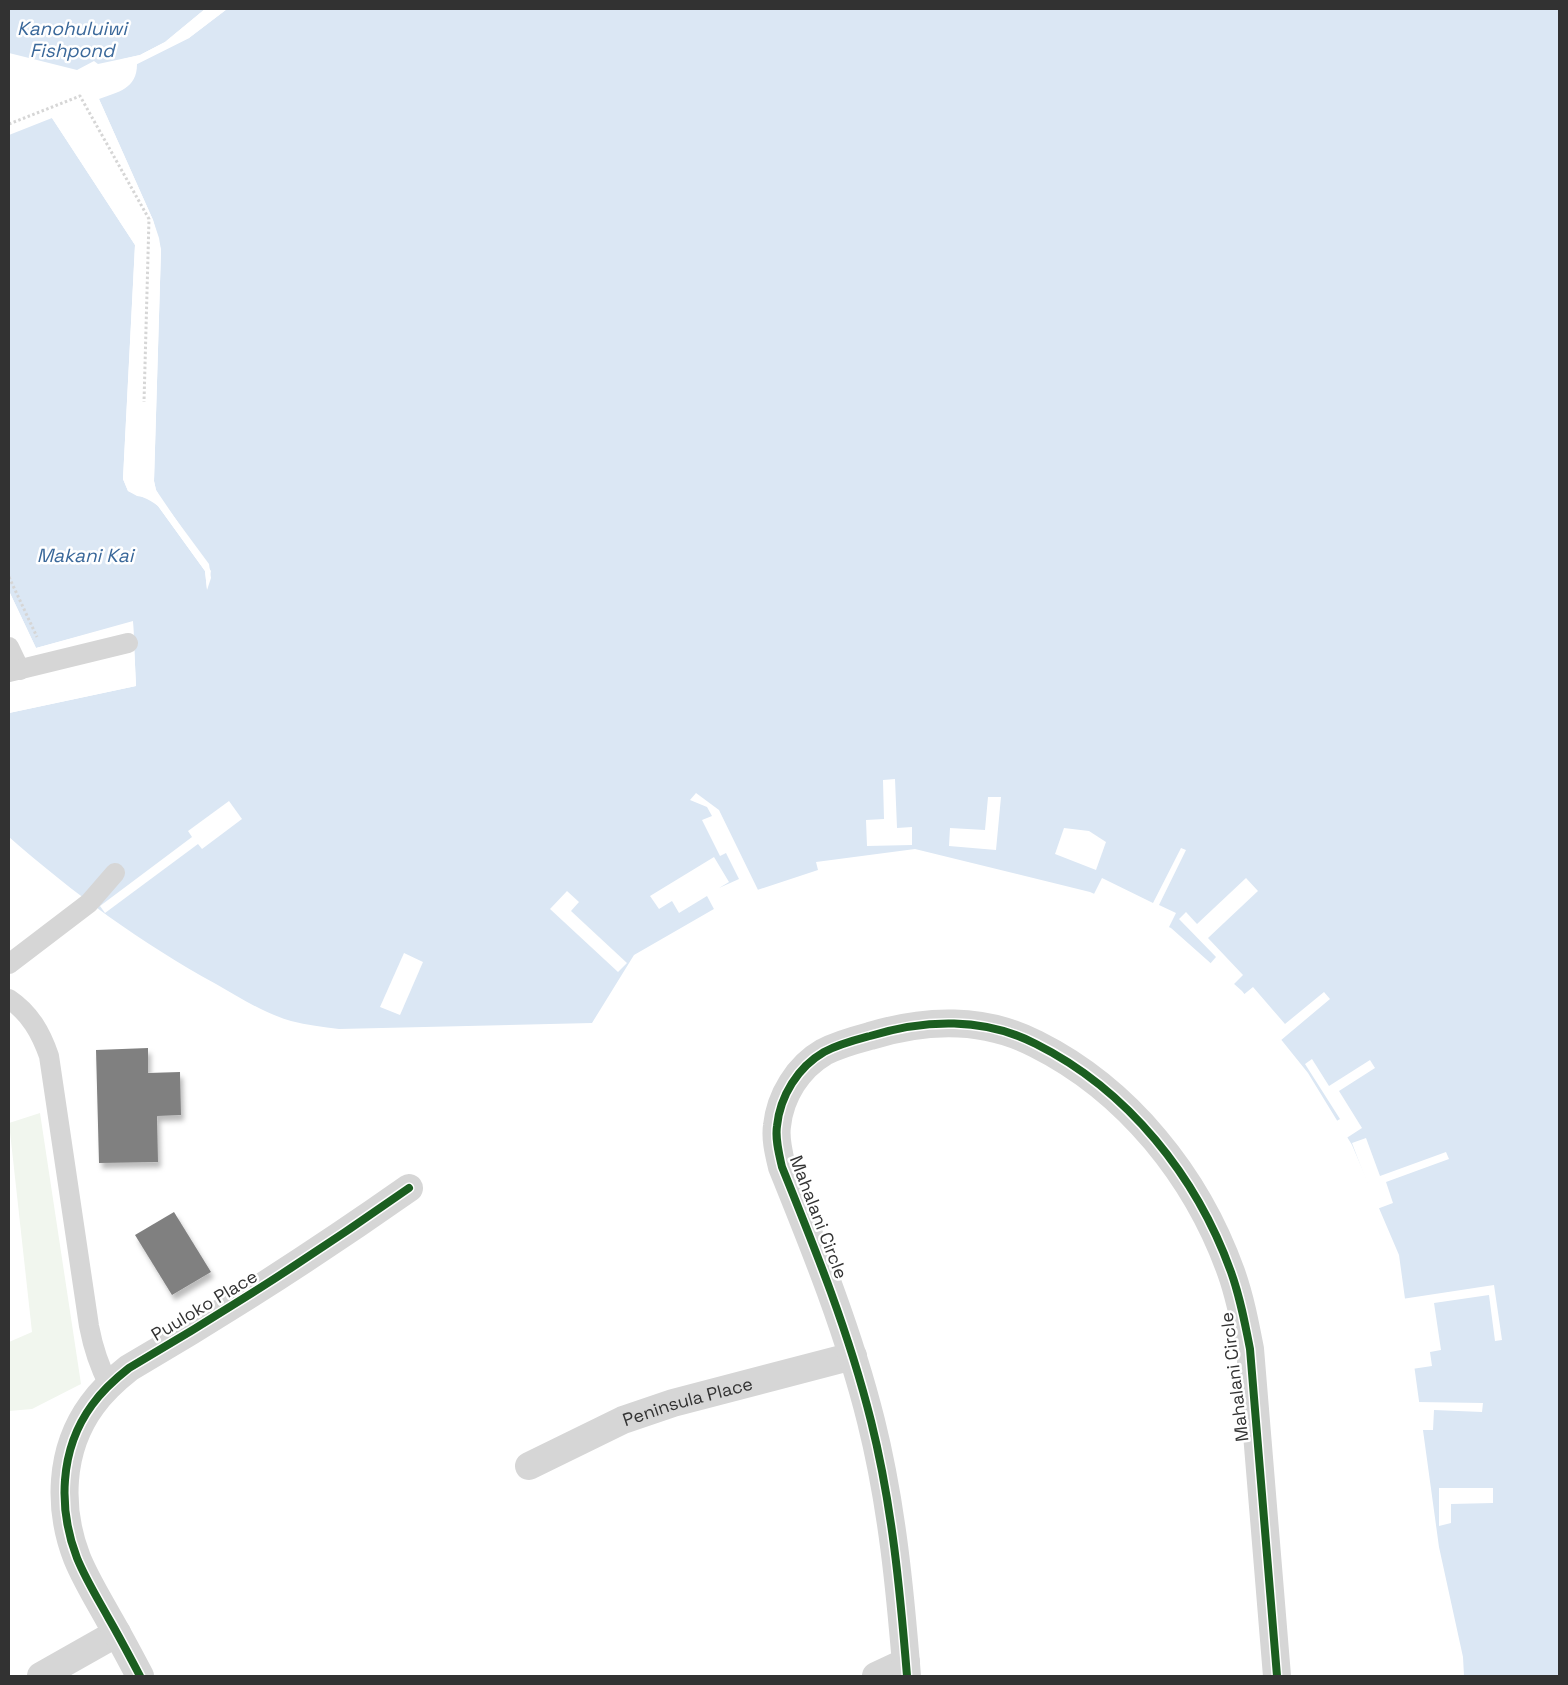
<svg xmlns="http://www.w3.org/2000/svg" width="1568" height="1685" font-family="'Space Grotesk',sans-serif">
<style>
.green{fill:#f1f6ee}
.water{fill:#dbe7f4}
.pier{fill:#fff}
.building{fill:#808080;filter:url(#shadow)}
.lines{fill:none;stroke-linecap:round;stroke-linejoin:round}
.path{stroke:#d6d6d6;stroke-width:3;stroke-dasharray:2.5 2.5;stroke-linecap:butt}
.lane{stroke:#d6d6d6;stroke-width:20}
.street{stroke:#d6d6d6;stroke-width:28}
.cycleway-casing{stroke:#fff;stroke-width:11}
.cycleway{stroke:#1b5e20;stroke-width:8}
.labels{text-anchor:middle;dominant-baseline:central;stroke-width:5;stroke-linejoin:round;paint-order:stroke}
.street-label{font-size:18px;fill:#323232;stroke:#fff}
.water-label{font-size:19px;font-style:italic;fill:#3a689a;stroke:#fff}
</style>
<defs>
<filter id="shadow"><feDropShadow dx="3" dy="5.5" stdDeviation="2.5" flood-color="#0004"/></filter>
</defs>
<rect width="100%" height="100%" fill="#fff"/>
<polygon class="green" points="40,1113 81,1384 32,1409 9,1411 9,1342 32,1332 9,1123"/>
<g class="water">
<polygon points="9,9 205,9 165,42 140,55 98,64 94,61 77,70 9,53"/>
<path d="M227 9H1559V1676H1464L1463 1657 1439 1547 1399 1255 1352 1145 1308 1073 1242 991 1171 928 1090 892 915 849 816 862 818 870 733 898 634 955 592 1023 339 1029C323 1027 307 1025 291 1021 264 1013 240 998 216 984 141 943 73 893 9 837V713L136 686 133 622 36 648 9 591V135L52 118 135 245 123 479 128 491C139 496 148 498 158 506L205 571 207 589 211 571 156 490 154 481 161 250 153 220 99 99C118 92 137 89 137 64L189 38Z"/>
</g>
<g class="pier">
<polygon points="205,9 207,9 166,44 141,57 127,60 123,59 140,55 165,42"/>
<polygon points="223,9 227,9 189,38 137,64 134,63 188,36"/>
<polygon points="99,99 153,220 159,238 161,250 154,481 156,490 161,499 209,564 211,578 207,590 205,571 158,506 149,498 137,496 128,491 123,479 135,245 52,118 55,117 138,244 126,478 130,489 138,493 150,496 160,504 207,570 208,574 206,565 159,501 153,490 152,481 158,250 157,238 151,221 97,100"/>
<polygon points="9,591 36,648 133,621 136,686 9,713 9,710 134,684 130,625 35,650 9,597"/>
<polygon points="895,779 897,828 912,827 912,845 867,846 866,820 884,819 883,780"/>
<polygon points="696,793 719,810 759,892 734,900 715,911 707,896 679,913 672,901 659,909 650,896 714,857 729,882 719,888 739,879 726,853 720,856 702,820 712,816 707,807 690,800"/>
<polygon points="988,797 1001,797 996,850 949,846 950,828 985,830"/>
<polygon points="229,801 242,819 202,849 198,844 105,913 100,906 192,837 188,831"/>
<polygon points="1064,828 1089,831 1106,842 1096,870 1055,854"/>
<polygon points="1181,848 1186,850 1159,905 1176,913 1168,929 1093,896 1102,878 1153,903"/>
<polygon points="1246,878 1258,891 1208,938 1243,975 1232,986 1209,965 1216,957 1179,919 1186,912 1197,924"/>
<polygon points="567,891 579,902 571,911 627,963 618,972 550,909"/>
<polygon points="404,953 423,962 400,1015 380,1007"/>
<polygon points="1253,987 1285,1024 1324,992 1330,999 1280,1041 1242,996"/>
<polygon points="1312,1059 1329,1086 1370,1060 1375,1068 1339,1091 1362,1128 1345,1139 1335,1122 1340,1119 1305,1064"/>
<polygon points="1366,1138 1380,1176 1446,1152 1449,1159 1386,1182 1393,1203 1377,1209 1352,1143"/>
<polygon points="1494,1285 1502,1340 1495,1341 1489,1295 1434,1303 1441,1350 1430,1352 1432,1366 1412,1369 1402,1299"/>
<polygon points="1417,1402 1483,1403 1482,1412 1434,1410 1433,1430 1421,1430"/>
<polygon points="1439,1488 1493,1488 1493,1503 1451,1504 1451,1523 1439,1526"/>
</g>
<g class="building">
<polygon points="148,1048 148,1073 180,1072 181,1115 157,1116 158,1162 99,1163 96,1050"/>
<polygon points="174,1212 211,1272 172,1295 135,1235"/>
</g>
<g class="lines">
<g class="path">
<polyline points="9,124 80,96 149,219 144,402"/>
<polyline points="9,577 37,637"/>
</g>
<g class="lane">
<polyline points="9,647 20,670"/>
<polyline points="9,672 128,643"/>
<polyline points="9,964 89,903 115,873"/>
<path d="M9 999C30 1013 41 1033 49 1056L89 1326C93 1347 99 1366 109 1385"/>
</g>
<g class="street">
<path id="s1" d="M529 1466 623 1420 673 1403 853 1356"/>
<polyline points="41,1676 117,1633"/>
<path d="M140 1676C130 1657 120 1638 109 1619 98 1599 86 1580 77 1558 58 1509 59 1450 92 1405 102 1391 115 1379 129 1368 225 1312 318 1252 409 1188"/>
<polyline points="876,1676 906,1662"/>
<path d="M907 1676C900 1590 892 1505 871 1421 849 1333 816 1251 782 1167 779 1154 775 1139 777 1126 780 1096 798 1067 824 1052 839 1044 855 1040 870 1036 925 1019 984 1017 1036 1044 1128 1090 1197 1177 1231 1272 1240 1297 1245 1323 1250 1349L1277 1676"/>
</g>
<g class="cycleway-casing">
<g id="cycleway">
<path d="M140 1676C130 1657 120 1638 109 1619 98 1599 86 1580 77 1558 58 1509 59 1450 92 1405 102 1391 115 1379 129 1368 225 1312 318 1252 409 1188"/>
<path d="M907 1676C900 1590 892 1505 871 1421 849 1333 816 1251 782 1167 779 1154 775 1139 777 1126 780 1096 798 1067 824 1052 839 1044 855 1040 870 1036 925 1019 984 1017 1036 1044 1128 1090 1197 1177 1231 1272 1240 1297 1245 1323 1250 1349L1277 1676"/>
</g>
</g>
<use href="#cycleway" class="cycleway"/>
</g>
<g class="labels">
<g class="street-label">
<text transform="translate(819 1217) rotate(69)">Mahalani Circle</text>
<text transform="translate(204 1305) rotate(-31)">Puuloko Place</text>
<text transform="translate(1234 1377) rotate(-97)">Mahalani Circle</text>
<text stroke="none"><textPath href="#s1" startOffset="172">Peninsula Place</textPath></text>
</g>
<g class="water-label">
<text x="72" y="28">Kanohuluiwi<tspan x="72" dy="22">Fishpond</tspan></text>
<text x="85" y="555">Makani Kai</text>
</g>
</g>
<rect width="1568" height="1685" fill="none" stroke="#323232" stroke-width="20"/>
</svg>
